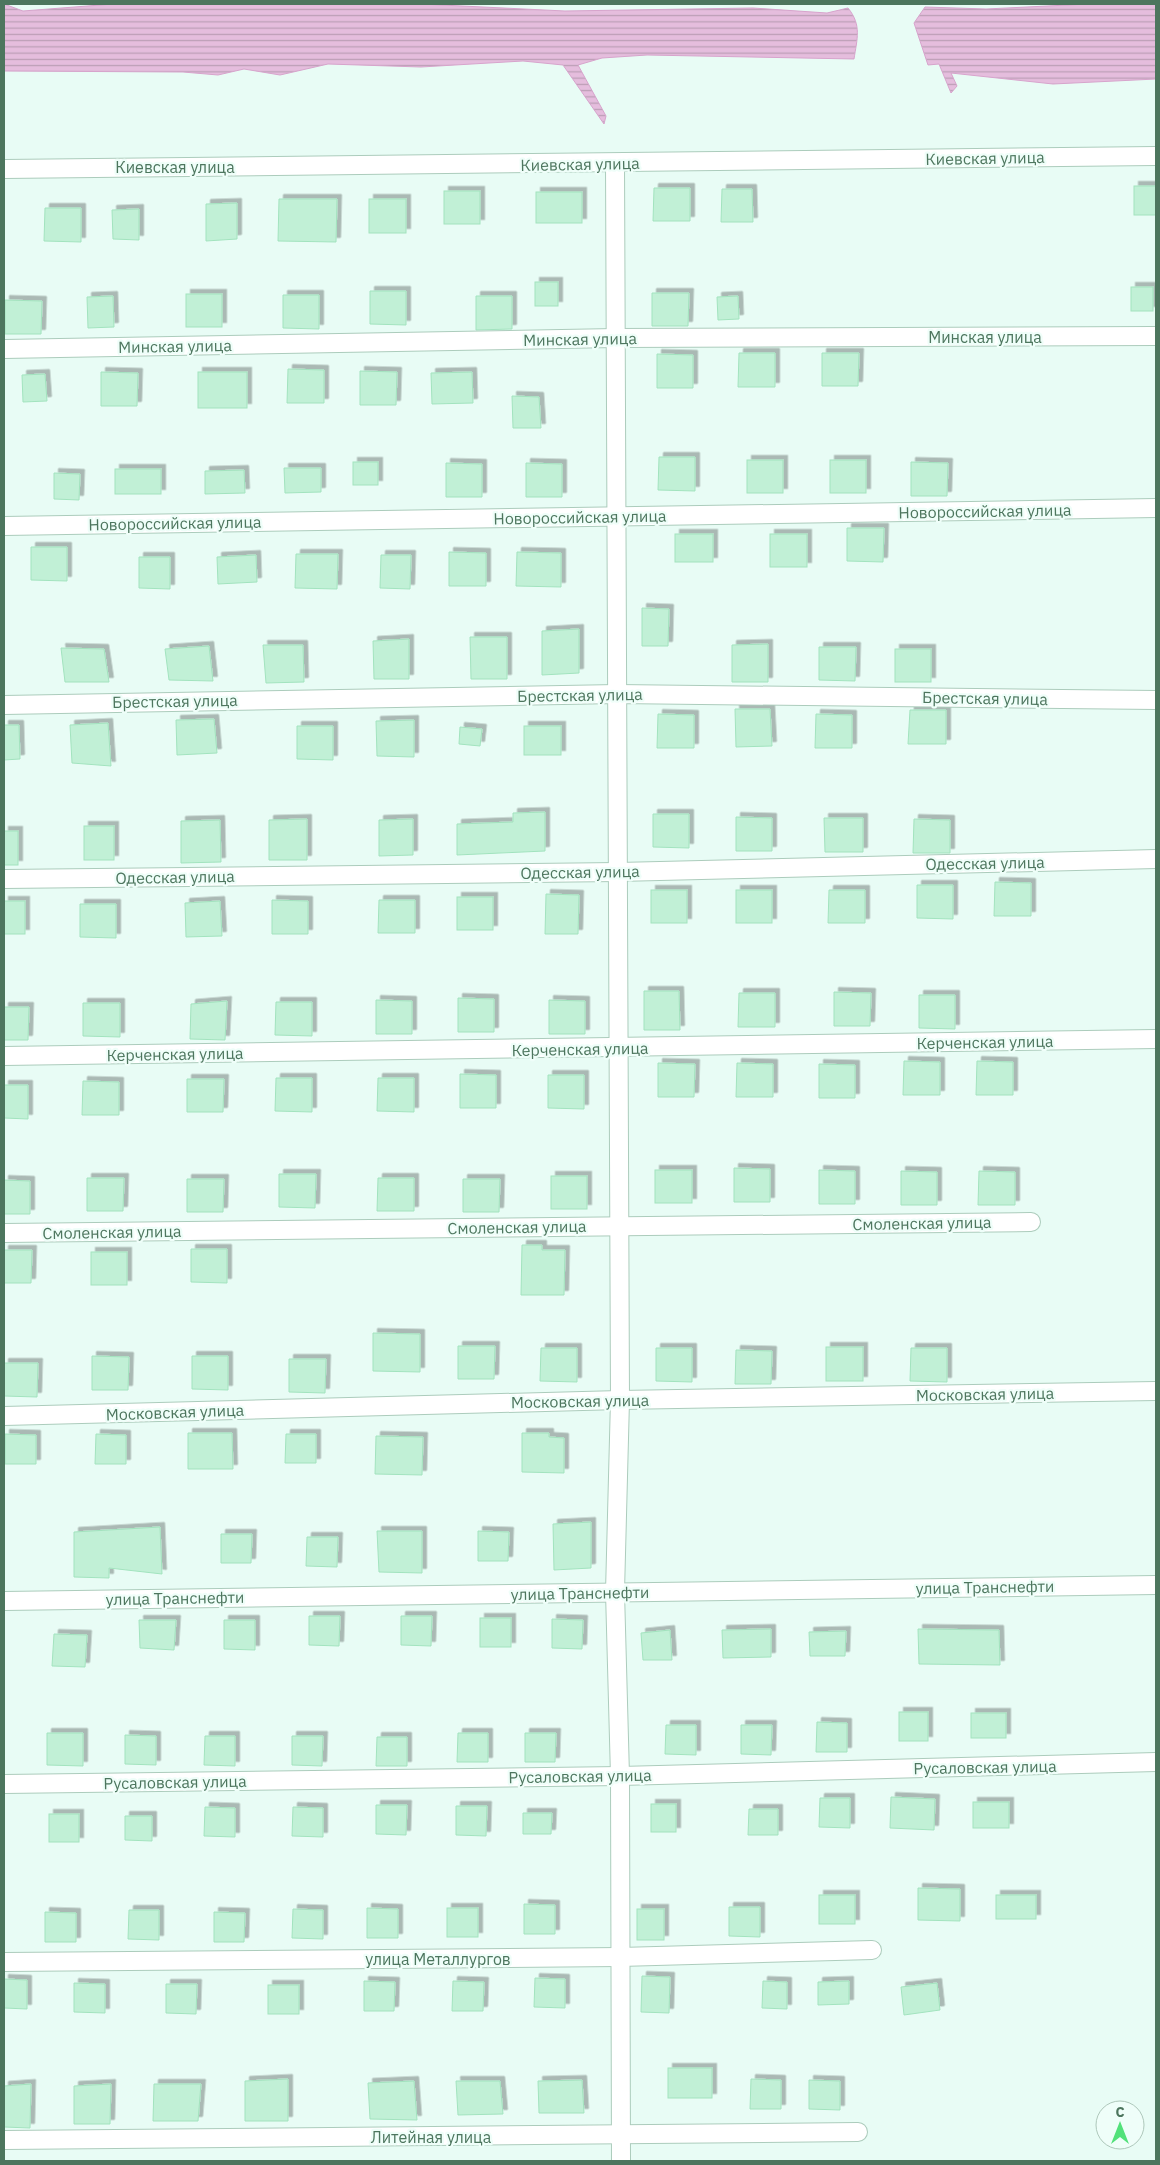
<svg xmlns="http://www.w3.org/2000/svg" width="1160" height="2165" font-family="'IBM Plex Sans',sans-serif">
<style>
.water{fill:url(#water-rules);stroke:#d7a4cc}
.building{fill:#c1f0d6;stroke:#a2e3be;filter:url(#shadow)}
.lines{fill:none;stroke-linecap:round;stroke-linejoin:round}
.street-casing{stroke:#acccbc;stroke-width:20}
.street{stroke:#fff;stroke-width:18}
.labels{text-anchor:middle;dominant-baseline:central;stroke-width:4.5;stroke-linejoin:round;paint-order:stroke}
.street-label{font-size:16px;fill:#4d765e;stroke:#effef9}
</style>
<defs>
<pattern id="water-rules" width="6" height="5" patternUnits="userSpaceOnUse" patternTransform="scale(1.25)"><rect width="6" height="5" fill="#e5bddd"/><path d="M0 2.5h6" fill="none" stroke="#bc9eb6"/></pattern>
<filter id="shadow"><feDropShadow dx="4.5" dy="-4.5" stdDeviation="0" flood-color="#0004"/></filter>
</defs>
<rect width="100%" height="100%" fill="#e8fcf5"/>
<g class="water">
<path d="M4 4 23 11 113 4H421L565 11 753 8 827 13 848 8C862 25 857 39 854 59L647 55 602 58 578 65 606 116 604 124 563 65 523 61 421 67 328 64 280 75 244 69 218 75 183 72 4 71Z"/>
<polygon points="1088,4 1156,4 1156,79 1053,84 951,73 957,86 951,93 939,64 928,65 914,23 925,7 986,9"/>
</g>
<g class="building">
<rect x="1134" y="186" width="22" height="29"/>
<polygon points="654,188 690,188 690,221 653,221"/>
<polygon points="722,189 752,189 753,222 721,222"/>
<rect x="444" y="191" width="36" height="33"/>
<rect x="536" y="192" width="46" height="31"/>
<polygon points="279,199 337,199 336,242 278,241"/>
<rect x="369" y="199" width="37" height="34"/>
<polygon points="237,203 237,239 206,241 206,204"/>
<polygon points="45,208 81,208 81,242 44,241"/>
<polygon points="139,209 139,240 113,239 112,210"/>
<rect x="535" y="282" width="23" height="24"/>
<rect x="1131" y="287" width="22" height="24"/>
<polygon points="370,291 406,291 406,325 370,324"/>
<polygon points="652,293 689,293 688,326 652,326"/>
<rect x="186" y="294" width="36" height="33"/>
<polygon points="283,295 319,295 319,329 283,328"/>
<polygon points="113,296 114,327 88,328 87,297"/>
<polygon points="476,296 512,296 512,329 476,330"/>
<polygon points="738,296 739,319 718,320 717,297"/>
<polygon points="5,300 42,301 41,334 5,334"/>
<polygon points="739,353 775,353 775,387 738,387"/>
<polygon points="822,353 859,353 858,386 822,386"/>
<polygon points="657,354 693,355 693,388 657,388"/>
<polygon points="288,369 324,370 324,403 287,403"/>
<polygon points="360,371 397,372 396,405 360,405"/>
<polygon points="101,372 138,373 137,406 101,406"/>
<rect x="198" y="372" width="49" height="36"/>
<polygon points="472,372 473,403 432,404 431,373"/>
<polygon points="45,374 47,401 23,402 22,375"/>
<polygon points="512,396 539,397 541,428 513,428"/>
<polygon points="659,457 695,457 695,491 658,490"/>
<rect x="747" y="460" width="36" height="33"/>
<rect x="830" y="460" width="36" height="33"/>
<rect x="353" y="462" width="25" height="23"/>
<polygon points="911,462 948,463 947,496 911,496"/>
<polygon points="446,463 482,464 482,497 446,497"/>
<polygon points="526,463 562,464 562,497 526,497"/>
<polygon points="284,468 321,468 321,492 285,493"/>
<rect x="115" y="469" width="46" height="25"/>
<polygon points="244,470 245,493 205,494 205,471"/>
<polygon points="54,473 80,474 79,500 54,499"/>
<polygon points="847,528 884,528 883,562 847,561"/>
<rect x="675" y="534" width="38" height="28"/>
<rect x="770" y="534" width="37" height="33"/>
<polygon points="31,547 67,547 67,581 31,580"/>
<polygon points="449,552 486,553 486,586 449,586"/>
<polygon points="517,552 561,553 561,587 516,586"/>
<polygon points="296,554 338,554 337,589 295,588"/>
<polygon points="256,555 257,582 218,584 217,557"/>
<polygon points="381,555 411,555 410,589 380,588"/>
<polygon points="139,557 170,557 170,589 139,588"/>
<polygon points="642,608 669,609 668,646 642,646"/>
<polygon points="579,629 579,673 542,675 542,631"/>
<polygon points="470,637 507,637 507,679 471,679"/>
<polygon points="409,639 409,679 374,679 373,641"/>
<polygon points="768,644 768,682 732,682 732,645"/>
<polygon points="263,645 303,645 304,682 266,683"/>
<polygon points="209,646 213,681 169,680 165,649"/>
<polygon points="819,647 856,647 855,681 819,680"/>
<polygon points="61,648 104,649 109,682 65,682"/>
<rect x="895" y="649" width="36" height="33"/>
<polygon points="735,709 770,709 772,746 736,747"/>
<polygon points="910,710 946,710 946,744 908,744"/>
<polygon points="658,714 694,715 694,748 657,748"/>
<polygon points="816,714 852,715 852,748 815,748"/>
<polygon points="214,719 217,753 177,755 176,720"/>
<polygon points="414,720 414,757 377,756 376,721"/>
<polygon points="108,723 111,766 72,763 70,725"/>
<polygon points="4,725 19,725 20,759 4,760"/>
<polygon points="297,726 333,726 333,760 297,759"/>
<rect x="524" y="726" width="37" height="29"/>
<polygon points="460,727 482,729 480,746 459,744"/>
<polygon points="545,812 545,851 457,855 457,824 513,822 513,813"/>
<polygon points="653,814 689,814 689,848 653,847"/>
<polygon points="736,817 772,818 772,851 736,851"/>
<polygon points="824,818 863,818 863,852 825,852"/>
<polygon points="307,819 307,860 269,860 269,820"/>
<polygon points="413,819 413,855 379,856 379,820"/>
<polygon points="914,819 950,820 950,853 913,853"/>
<polygon points="220,820 221,862 181,863 181,821"/>
<rect x="84" y="826" width="30" height="34"/>
<rect x="4" y="831" width="14" height="34"/>
<polygon points="995,882 1031,883 1031,916 994,916"/>
<polygon points="917,885 953,885 953,919 917,918"/>
<rect x="651" y="890" width="36" height="33"/>
<rect x="736" y="890" width="36" height="33"/>
<polygon points="829,890 865,890 865,923 828,923"/>
<polygon points="546,894 579,895 578,934 545,934"/>
<rect x="457" y="897" width="36" height="33"/>
<polygon points="272,900 308,901 308,934 272,934"/>
<polygon points="379,900 415,900 415,933 378,933"/>
<rect x="4" y="901" width="21" height="33"/>
<polygon points="220,901 222,936 186,937 185,903"/>
<polygon points="80,904 116,904 116,938 80,937"/>
<polygon points="644,991 679,991 680,1030 644,1030"/>
<polygon points="834,992 871,993 870,1026 834,1026"/>
<polygon points="739,993 775,993 775,1027 738,1027"/>
<polygon points="919,995 955,995 955,1029 919,1028"/>
<polygon points="458,998 494,999 494,1032 458,1032"/>
<polygon points="376,1000 412,1001 412,1034 376,1034"/>
<polygon points="549,1000 585,1001 585,1034 549,1034"/>
<polygon points="227,1001 225,1040 190,1039 191,1004"/>
<polygon points="276,1002 312,1002 312,1036 275,1035"/>
<polygon points="83,1003 120,1003 120,1037 83,1036"/>
<polygon points="4,1007 29,1007 28,1040 4,1040"/>
<polygon points="904,1061 940,1062 940,1095 903,1095"/>
<polygon points="977,1061 1013,1062 1013,1095 976,1095"/>
<polygon points="658,1063 695,1064 694,1097 658,1097"/>
<polygon points="737,1063 773,1064 773,1097 736,1097"/>
<polygon points="819,1064 855,1065 855,1098 819,1098"/>
<polygon points="460,1074 496,1075 496,1108 460,1108"/>
<polygon points="548,1075 584,1075 584,1109 548,1108"/>
<polygon points="276,1078 312,1078 312,1112 275,1111"/>
<polygon points="378,1078 414,1078 414,1112 377,1111"/>
<polygon points="187,1079 224,1079 223,1112 187,1112"/>
<polygon points="83,1081 119,1082 119,1115 82,1115"/>
<polygon points="4,1085 28,1085 28,1119 4,1118"/>
<polygon points="734,1168 770,1169 770,1202 734,1202"/>
<rect x="655" y="1170" width="37" height="33"/>
<polygon points="819,1170 855,1171 855,1204 819,1204"/>
<polygon points="901,1171 937,1172 937,1205 901,1205"/>
<polygon points="979,1171 1015,1172 1015,1205 978,1205"/>
<polygon points="279,1174 316,1174 315,1208 279,1207"/>
<rect x="551" y="1176" width="36" height="33"/>
<polygon points="87,1178 124,1178 123,1211 87,1211"/>
<polygon points="378,1178 414,1178 414,1211 377,1211"/>
<polygon points="187,1179 224,1179 223,1212 187,1212"/>
<polygon points="463,1179 500,1179 499,1212 463,1212"/>
<polygon points="4,1180 30,1181 30,1214 4,1214"/>
<polygon points="522,1245 542,1245 542,1250 565,1250 564,1295 521,1295"/>
<polygon points="191,1249 227,1249 227,1283 191,1282"/>
<polygon points="4,1250 32,1250 31,1283 4,1283"/>
<rect x="91" y="1252" width="36" height="33"/>
<polygon points="373,1333 420,1334 420,1372 373,1371"/>
<polygon points="458,1346 495,1346 494,1379 458,1379"/>
<rect x="826" y="1347" width="37" height="34"/>
<polygon points="541,1348 577,1348 577,1382 540,1381"/>
<polygon points="656,1348 692,1348 692,1382 656,1381"/>
<polygon points="911,1348 947,1348 947,1382 910,1381"/>
<polygon points="736,1350 772,1351 771,1384 735,1384"/>
<polygon points="92,1356 129,1357 128,1390 92,1390"/>
<polygon points="192,1356 228,1356 228,1390 192,1389"/>
<polygon points="289,1359 326,1359 325,1393 289,1392"/>
<polygon points="4,1363 38,1363 37,1397 4,1396"/>
<polygon points="188,1433 232,1433 233,1469 188,1469"/>
<polygon points="522,1433 549,1433 549,1437 564,1438 564,1473 522,1472"/>
<polygon points="5,1434 36,1435 36,1464 5,1464"/>
<polygon points="96,1434 126,1435 126,1464 95,1464"/>
<polygon points="286,1434 316,1434 316,1463 285,1463"/>
<polygon points="376,1436 423,1437 422,1475 375,1474"/>
<polygon points="591,1522 591,1568 554,1570 553,1524"/>
<polygon points="160,1527 162,1574 109,1568 109,1578 74,1577 74,1532"/>
<polygon points="377,1531 422,1531 422,1573 379,1572"/>
<polygon points="478,1531 509,1532 508,1561 478,1561"/>
<polygon points="221,1534 252,1534 251,1563 221,1563"/>
<polygon points="307,1537 338,1537 337,1567 306,1566"/>
<polygon points="309,1616 340,1616 339,1646 309,1645"/>
<polygon points="401,1616 432,1616 431,1646 401,1645"/>
<rect x="480" y="1618" width="31" height="29"/>
<polygon points="552,1619 583,1620 582,1649 552,1648"/>
<polygon points="139,1620 176,1620 174,1650 140,1648"/>
<polygon points="224,1620 255,1620 255,1650 224,1649"/>
<polygon points="771,1629 771,1657 723,1658 722,1630"/>
<polygon points="918,1629 999,1630 1000,1665 919,1664"/>
<polygon points="670,1630 672,1660 643,1660 641,1633"/>
<polygon points="846,1631 845,1656 810,1656 809,1632"/>
<polygon points="54,1634 87,1635 85,1667 52,1666"/>
<rect x="899" y="1712" width="29" height="29"/>
<rect x="971" y="1713" width="35" height="25"/>
<polygon points="817,1722 847,1723 847,1752 816,1752"/>
<polygon points="666,1725 696,1725 696,1755 665,1754"/>
<polygon points="741,1725 772,1725 771,1755 741,1754"/>
<polygon points="47,1733 83,1733 83,1766 47,1765"/>
<polygon points="458,1733 488,1733 488,1762 457,1762"/>
<polygon points="525,1733 556,1733 555,1762 525,1762"/>
<polygon points="125,1735 156,1736 156,1765 125,1764"/>
<polygon points="205,1736 235,1736 235,1766 204,1765"/>
<polygon points="292,1736 323,1736 322,1766 292,1765"/>
<polygon points="377,1737 407,1737 407,1766 376,1766"/>
<polygon points="891,1797 935,1799 934,1830 890,1828"/>
<polygon points="820,1798 850,1798 850,1828 819,1827"/>
<rect x="973" y="1802" width="36" height="26"/>
<rect x="651" y="1804" width="25" height="28"/>
<polygon points="376,1805 407,1805 406,1835 376,1834"/>
<polygon points="456,1806 487,1806 486,1836 456,1835"/>
<polygon points="205,1807 235,1808 235,1837 204,1836"/>
<polygon points="293,1807 323,1808 323,1837 292,1836"/>
<polygon points="749,1809 778,1809 778,1835 748,1835"/>
<polygon points="523,1813 552,1813 551,1834 523,1834"/>
<rect x="49" y="1814" width="30" height="28"/>
<polygon points="125,1816 152,1816 152,1841 125,1840"/>
<polygon points="918,1888 960,1889 960,1921 918,1920"/>
<rect x="819" y="1895" width="36" height="29"/>
<rect x="996" y="1895" width="40" height="24"/>
<polygon points="524,1904 555,1905 555,1934 524,1934"/>
<polygon points="729,1907 760,1907 760,1937 729,1936"/>
<polygon points="367,1908 398,1909 398,1938 367,1938"/>
<rect x="447" y="1908" width="31" height="29"/>
<polygon points="293,1909 323,1910 323,1939 292,1938"/>
<rect x="637" y="1909" width="27" height="31"/>
<polygon points="129,1910 159,1910 159,1940 128,1939"/>
<polygon points="45,1912 76,1913 76,1942 45,1942"/>
<polygon points="214,1912 245,1913 244,1942 214,1942"/>
<polygon points="642,1976 670,1977 669,2013 641,2012"/>
<polygon points="535,1978 565,1979 565,2008 534,2007"/>
<polygon points="4,1979 27,1980 27,2009 4,2008"/>
<polygon points="364,1981 395,1982 394,2011 364,2011"/>
<polygon points="453,1981 484,1982 483,2011 452,2011"/>
<polygon points="763,1981 787,1982 787,2009 762,2008"/>
<polygon points="849,1981 849,2004 818,2005 818,1982"/>
<polygon points="74,1983 105,1984 105,2013 74,2012"/>
<polygon points="937,1983 940,2010 904,2015 901,1987"/>
<polygon points="166,1984 197,1984 196,2014 166,2013"/>
<rect x="268" y="1985" width="31" height="29"/>
<rect x="668" y="2068" width="44" height="30"/>
<polygon points="288,2079 288,2121 245,2121 245,2081"/>
<polygon points="751,2079 781,2080 781,2109 750,2109"/>
<polygon points="582,2080 584,2113 539,2113 538,2081"/>
<polygon points="809,2080 840,2081 840,2110 809,2109"/>
<polygon points="414,2081 417,2120 370,2119 368,2083"/>
<polygon points="456,2081 500,2081 503,2114 458,2115"/>
<polygon points="31,2084 30,2128 4,2127 4,2086"/>
<polygon points="111,2084 110,2124 74,2124 74,2086"/>
<polygon points="154,2084 201,2084 198,2121 153,2121"/>
</g>
<g class="lines">
<g class="street-casing">
<g id="street">
<polyline points="615,163 620,1400 615,1592 620,1776 621,2161"/>
<polyline points="4,169 1156,156"/>
<polyline points="4,349 615,338 1156,336"/>
<polyline points="4,526 1156,508"/>
<polyline points="4,705 617,694 1156,700"/>
<polyline points="4,879 618,872 1156,859"/>
<polyline points="4,1056 1156,1039"/>
<polyline points="4,1233 1031,1222"/>
<polyline points="4,1416 620,1400 1156,1391"/>
<polyline points="4,1601 1156,1585"/>
<polyline points="4,1784 620,1776 1156,1762"/>
<polyline points="4,1962 620,1957 872,1950"/>
<polyline points="4,2140 858,2132"/>
</g>
</g>
<use href="#street" class="street"/>
</g>
<g class="labels">
<g class="street-label">
<text transform="translate(985 158) rotate(-1)">Киевская улица</text>
<text transform="translate(580 164) rotate(-1)">Киевская улица</text>
<text x="175" y="167">Киевская улица</text>
<text x="985" y="337">Минская улица</text>
<text transform="translate(580 339) rotate(-1)">Минская улица</text>
<text transform="translate(175 346) rotate(-1)">Минская улица</text>
<text transform="translate(985 511) rotate(-1)">Новороссийская улица</text>
<text transform="translate(580 517) rotate(-1)">Новороссийская улица</text>
<text transform="translate(175 523) rotate(-1)">Новороссийская улица</text>
<text transform="translate(580 695) rotate(-1)">Брестская улица</text>
<text transform="translate(985 698) rotate(1)">Брестская улица</text>
<text transform="translate(175 701) rotate(-1)">Брестская улица</text>
<text transform="translate(985 863) rotate(-1)">Одесская улица</text>
<text transform="translate(580 872) rotate(-1)">Одесская улица</text>
<text transform="translate(175 877) rotate(-1)">Одесская улица</text>
<text transform="translate(985 1042) rotate(-1)">Керченская улица</text>
<text transform="translate(580 1049) rotate(-1)">Керченская улица</text>
<text transform="translate(175 1054) rotate(-1)">Керченская улица</text>
<text transform="translate(922 1223) rotate(-1)">Смоленская улица</text>
<text transform="translate(517 1227) rotate(-1)">Смоленская улица</text>
<text transform="translate(112 1232) rotate(-1)">Смоленская улица</text>
<text transform="translate(985 1394) rotate(-1)">Московская улица</text>
<text transform="translate(580 1401) rotate(-1)">Московская улица</text>
<text transform="translate(175 1412) rotate(-2)">Московская улица</text>
<text transform="translate(985 1587) rotate(-1)">улица Транснефти</text>
<text transform="translate(580 1593) rotate(-1)">улица Транснефти</text>
<text transform="translate(175 1598) rotate(-1)">улица Транснефти</text>
<text transform="translate(985 1767) rotate(-1)">Русаловская улица</text>
<text transform="translate(580 1776) rotate(-1)">Русаловская улица</text>
<text transform="translate(175 1782) rotate(-1)">Русаловская улица</text>
<text x="438" y="1959">улица Металлургов</text>
<text x="431" y="2137">Литейная улица</text>
</g>
</g>
<rect width="1160" height="2165" fill="none" stroke="#4d765e" stroke-width="10"/>
<g transform="translate(1120 2125)"><circle r="24" fill="#effef9" stroke="#aec8bb"/>
<path d="M0-4L9 19L0 12L-9 19Z" fill="#52e17a"/>
<text y="-8" font-size="14" font-weight="bold" text-anchor="middle" fill="#4d765e">С</text>
</g>
</svg>
